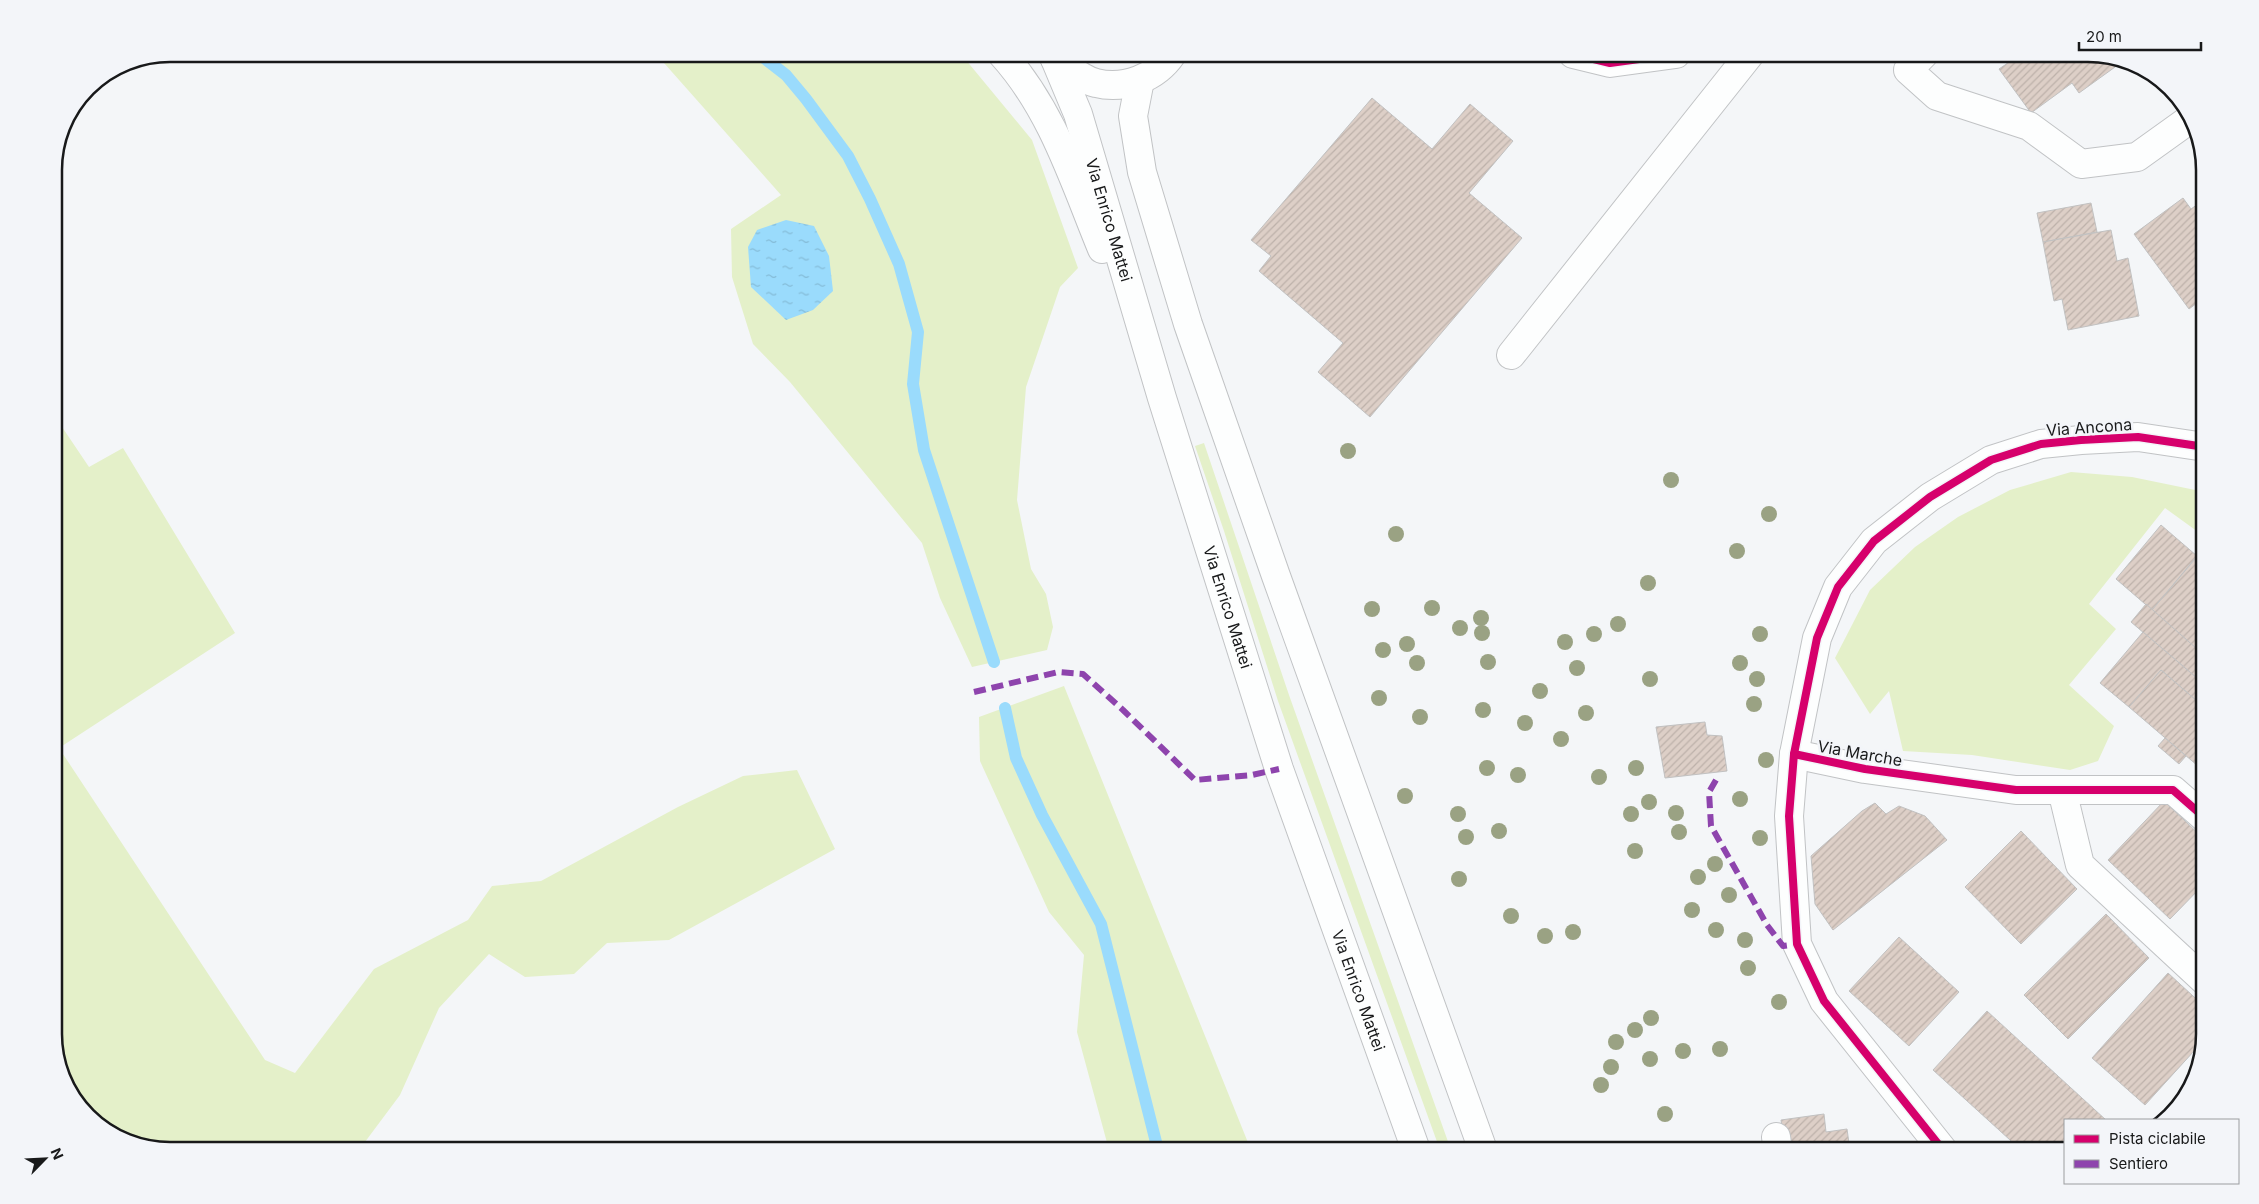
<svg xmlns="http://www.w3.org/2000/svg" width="2259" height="1204" font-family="Inter,sans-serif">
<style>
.grass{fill:#e4f0c9}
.water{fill:url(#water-ripples)}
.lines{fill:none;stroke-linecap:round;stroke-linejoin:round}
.stream{stroke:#9adbfc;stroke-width:12}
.building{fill:url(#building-hatch);stroke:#c1c1c1}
.minor-casing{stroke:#c1c3c5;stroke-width:30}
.major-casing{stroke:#c1c3c5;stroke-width:30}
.minor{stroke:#fdfefe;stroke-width:28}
.major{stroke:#fdfefe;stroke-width:28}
.quiet{stroke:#8e44ad;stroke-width:6;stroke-dasharray:12 6;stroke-linecap:butt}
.cycleway-casing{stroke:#f3f5f9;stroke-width:11}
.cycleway{stroke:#d6006c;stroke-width:8}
.tree{fill:#9aa283}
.labels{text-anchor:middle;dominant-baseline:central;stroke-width:5;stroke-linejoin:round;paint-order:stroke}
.street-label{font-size:16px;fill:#18191a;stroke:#f3f5f9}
.rim{fill:none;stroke:#18191a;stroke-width:2.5}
</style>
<defs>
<pattern id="water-ripples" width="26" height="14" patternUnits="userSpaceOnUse" patternTransform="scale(1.25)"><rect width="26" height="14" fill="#9adbfc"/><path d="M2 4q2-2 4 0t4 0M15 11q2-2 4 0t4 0" fill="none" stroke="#84bbd7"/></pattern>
<pattern id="building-hatch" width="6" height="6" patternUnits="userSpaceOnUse" patternTransform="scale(1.25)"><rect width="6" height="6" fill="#ddcfc7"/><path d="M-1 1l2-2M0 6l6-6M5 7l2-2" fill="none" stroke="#bdb1aa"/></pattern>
</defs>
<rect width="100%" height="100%" fill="#f4f6f8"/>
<g class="grass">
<polygon points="656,54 961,54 1032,140 1078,268 1060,287 1026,387 1017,500 1031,569 1046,594 1053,627 1047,650 972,667 940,598 922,543 790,382 753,344 732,277 731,229 781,195"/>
<polygon points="54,415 89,467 123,448 235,633 59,748 265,1060 295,1073 374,969 468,920 492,886 541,881 678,807 743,776 797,770 835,849 669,940 607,943 574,974 525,977 489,954 439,1008 400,1095 359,1150 170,1150 119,1138 74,1099 54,1042"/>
<polygon points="1204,443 1289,695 1451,1150 1440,1150 1278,701 1224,531 1195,446"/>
<polygon points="2071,472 2132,477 2205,492 2205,537 2165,508 2089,604 2116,629 2069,685 2114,726 2098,761 2070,770 1972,755 1903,751 1889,691 1870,714 1835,658 1870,590 1915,547 1958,517 2010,490"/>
<polygon points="1064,686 1251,1150 1109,1150 1077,1032 1084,955 1049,912 980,761 979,717"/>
</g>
<polygon class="water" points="786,220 814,226 829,256 833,291 813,310 786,320 751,287 748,247 757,230"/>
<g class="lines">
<g class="stream">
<polyline points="759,54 786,75 806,99 848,156 870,199 899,264 918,332 913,384 924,450 994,662"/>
<polyline points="1005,708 1016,758 1042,815 1101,924 1158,1150"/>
</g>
</g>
<g class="building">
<polygon points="2021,54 2089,54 2122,62 2079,93 2072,83 2031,113 1999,69"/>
<polygon points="1372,98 1432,149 1470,104 1513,141 1469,193 1522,238 1370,417 1318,372 1343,343 1259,271 1271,256 1251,240"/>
<polygon points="2183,198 2191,209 2205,199 2205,297 2189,309 2134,234"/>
<polygon points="2091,203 2097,232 2043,242 2037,213"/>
<polygon points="2111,230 2117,261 2128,258 2139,316 2068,330 2062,299 2054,301 2043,242"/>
<polygon points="2161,525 2197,556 2152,610 2116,579"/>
<polygon points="2201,552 2205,555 2205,656 2152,610"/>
<polygon points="2146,604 2205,656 2205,685 2131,622"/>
<polygon points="2143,632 2205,685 2205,708 2161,670 2129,707 2100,683"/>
<polygon points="2161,670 2205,708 2205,772 2129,707"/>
<polygon points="1705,722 1707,735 1722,736 1727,771 1665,778 1656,727"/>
<polygon points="2165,738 2186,756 2179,764 2158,746"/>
<polygon points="2164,801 2205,840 2205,883 2170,919 2108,860"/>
<polygon points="1875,803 1886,814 1899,806 1925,816 1947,840 1833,930 1815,904 1811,856 1862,811"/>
<polygon points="2021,831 2077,889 2021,944 1965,887"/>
<polygon points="2106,914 2149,958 2068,1039 2024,995"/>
<polygon points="1899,937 1959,992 1909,1046 1849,991"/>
<polygon points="2205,937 2205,954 2197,946"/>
<polygon points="2168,973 2205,1007 2205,1034 2204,1040 2145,1105 2092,1058"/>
<polygon points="1987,1011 2106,1120 2065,1120 2065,1150 2021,1150 1933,1070"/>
<polygon points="1824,1114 1826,1132 1847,1129 1850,1150 1786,1150 1781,1120"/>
</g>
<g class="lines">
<g class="minor-casing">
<g id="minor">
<polyline points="1573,54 1610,63 1676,54"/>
<polyline points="1924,54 1908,70 1937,96 2029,126 2081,164 2137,157 2190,119"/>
<polyline points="1511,355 1750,54"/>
<polyline points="1794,754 1865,769 2016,790 2173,790 2205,818"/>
<polyline points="2062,790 2080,865 2205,981"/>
<polyline points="1776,1137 1778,1150"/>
<polyline points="1943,1150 1824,1001 1797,944 1789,816 1794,754 1817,638 1838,587 1874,541 1930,497 1991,460 2041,444 2081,440 2138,437 2205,447"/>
</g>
</g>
<g class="major-casing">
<g id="major">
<path d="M1002 54C1052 109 1074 181 1102 249"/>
<path d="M1053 55 1055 59C1067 66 1082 80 1096 83 1124 90 1156 78 1172 54"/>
<path id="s1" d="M1055 59 1078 114 1162 398 1279 769 1416 1150"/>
<polyline points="1140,80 1133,116 1142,172 1188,324 1276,576 1483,1150"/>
</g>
</g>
<use href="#minor" class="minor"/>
<use href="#major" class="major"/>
<g class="quiet">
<polyline points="974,692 1058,672 1083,674 1123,710 1195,780 1252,775 1279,769"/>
<polyline points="1716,780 1709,792 1711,826 1767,925 1783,946 1797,944"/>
</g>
<g class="cycleway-casing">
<g id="cycleway">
<polyline points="1573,54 1610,63 1676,54"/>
<polyline points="1794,754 1865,769 2016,790 2173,790 2205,818"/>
<polyline points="1943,1150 1824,1001 1797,944 1789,816 1794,754 1817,638 1838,587 1874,541 1930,497 1991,460 2041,444 2081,440 2138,437 2205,447"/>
</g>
</g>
<use href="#cycleway" class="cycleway"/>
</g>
<g class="tree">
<circle cx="1348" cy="451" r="8"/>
<circle cx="1671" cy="480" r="8"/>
<circle cx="1769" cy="514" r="8"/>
<circle cx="1396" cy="534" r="8"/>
<circle cx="1737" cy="551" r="8"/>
<circle cx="1648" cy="583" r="8"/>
<circle cx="1432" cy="608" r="8"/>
<circle cx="1372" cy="609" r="8"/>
<circle cx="1481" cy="618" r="8"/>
<circle cx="1618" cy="624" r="8"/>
<circle cx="1460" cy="628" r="8"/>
<circle cx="1482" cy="633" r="8"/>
<circle cx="1594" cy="634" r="8"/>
<circle cx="1760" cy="634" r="8"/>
<circle cx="1565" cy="642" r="8"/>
<circle cx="1407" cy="644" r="8"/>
<circle cx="1383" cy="650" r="8"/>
<circle cx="1488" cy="662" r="8"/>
<circle cx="1417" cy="663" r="8"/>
<circle cx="1740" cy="663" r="8"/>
<circle cx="1577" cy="668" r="8"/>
<circle cx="1650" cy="679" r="8"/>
<circle cx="1757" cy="679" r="8"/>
<circle cx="1540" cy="691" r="8"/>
<circle cx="1379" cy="698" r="8"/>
<circle cx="1754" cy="704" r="8"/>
<circle cx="1483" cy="710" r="8"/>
<circle cx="1586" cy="713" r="8"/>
<circle cx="1420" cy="717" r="8"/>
<circle cx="1525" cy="723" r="8"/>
<circle cx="1561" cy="739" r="8"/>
<circle cx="1766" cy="760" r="8"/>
<circle cx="1487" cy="768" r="8"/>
<circle cx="1636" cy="768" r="8"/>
<circle cx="1518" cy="775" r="8"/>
<circle cx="1599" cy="777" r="8"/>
<circle cx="1405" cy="796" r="8"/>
<circle cx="1740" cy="799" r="8"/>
<circle cx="1649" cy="802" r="8"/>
<circle cx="1676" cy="813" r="8"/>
<circle cx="1458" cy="814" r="8"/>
<circle cx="1631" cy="814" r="8"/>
<circle cx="1499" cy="831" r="8"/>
<circle cx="1679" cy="832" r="8"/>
<circle cx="1466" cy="837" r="8"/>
<circle cx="1760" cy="838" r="8"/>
<circle cx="1635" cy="851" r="8"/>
<circle cx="1715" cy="864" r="8"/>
<circle cx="1698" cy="877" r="8"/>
<circle cx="1459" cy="879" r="8"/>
<circle cx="1729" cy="895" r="8"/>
<circle cx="1692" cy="910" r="8"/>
<circle cx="1511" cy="916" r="8"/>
<circle cx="1716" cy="930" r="8"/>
<circle cx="1573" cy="932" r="8"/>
<circle cx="1545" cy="936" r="8"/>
<circle cx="1745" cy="940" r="8"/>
<circle cx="1748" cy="968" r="8"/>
<circle cx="1779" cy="1002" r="8"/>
<circle cx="1651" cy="1018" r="8"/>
<circle cx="1635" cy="1030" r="8"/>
<circle cx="1616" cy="1042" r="8"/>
<circle cx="1720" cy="1049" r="8"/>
<circle cx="1683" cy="1051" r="8"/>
<circle cx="1650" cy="1059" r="8"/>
<circle cx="1611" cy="1067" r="8"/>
<circle cx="1601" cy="1085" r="8"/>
<circle cx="1665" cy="1114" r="8"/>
</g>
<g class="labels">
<g class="street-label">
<text stroke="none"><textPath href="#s1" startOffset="170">Via Enrico Mattei</textPath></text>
<text transform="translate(2089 427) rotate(-4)">Via Ancona</text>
<text stroke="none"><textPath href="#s1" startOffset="575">Via Enrico Mattei</textPath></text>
<text transform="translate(1860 753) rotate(10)">Via Marche</text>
<text stroke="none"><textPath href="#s1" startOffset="980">Via Enrico Mattei</textPath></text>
</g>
</g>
<path d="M0 0H2259V1204H0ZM170 62H2088A108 108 0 0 1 2196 170V1034A108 108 0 0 1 2088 1142H170A108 108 0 0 1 62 1034V170A108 108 0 0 1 170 62Z" fill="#f3f5f9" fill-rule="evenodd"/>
<path class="rim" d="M170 62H2088A108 108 0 0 1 2196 170V1034A108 108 0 0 1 2088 1142H170A108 108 0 0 1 62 1034V170A108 108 0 0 1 170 62Z"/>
<rect x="2064" y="1119" width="175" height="65" fill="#f3f5f9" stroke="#9b9da0"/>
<rect x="2074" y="1135" width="25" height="8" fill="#d6006c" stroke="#9b9da0"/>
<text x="2109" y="1144" font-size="15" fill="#18191a">Pista ciclabile</text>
<rect x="2074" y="1160" width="25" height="8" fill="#8e44ad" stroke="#9b9da0"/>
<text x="2109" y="1169" font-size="15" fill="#18191a">Sentiero</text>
<g transform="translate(45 1159) rotate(66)" stroke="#f3f5f9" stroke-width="4" paint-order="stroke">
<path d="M0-4L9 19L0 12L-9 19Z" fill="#18191a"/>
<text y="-8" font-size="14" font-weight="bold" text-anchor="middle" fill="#18191a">N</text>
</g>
<path d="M2079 42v8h122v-8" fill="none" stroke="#18191a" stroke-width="2.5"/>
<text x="2086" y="42" font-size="15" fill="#18191a" stroke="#f3f5f9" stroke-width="4" paint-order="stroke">20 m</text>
</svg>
